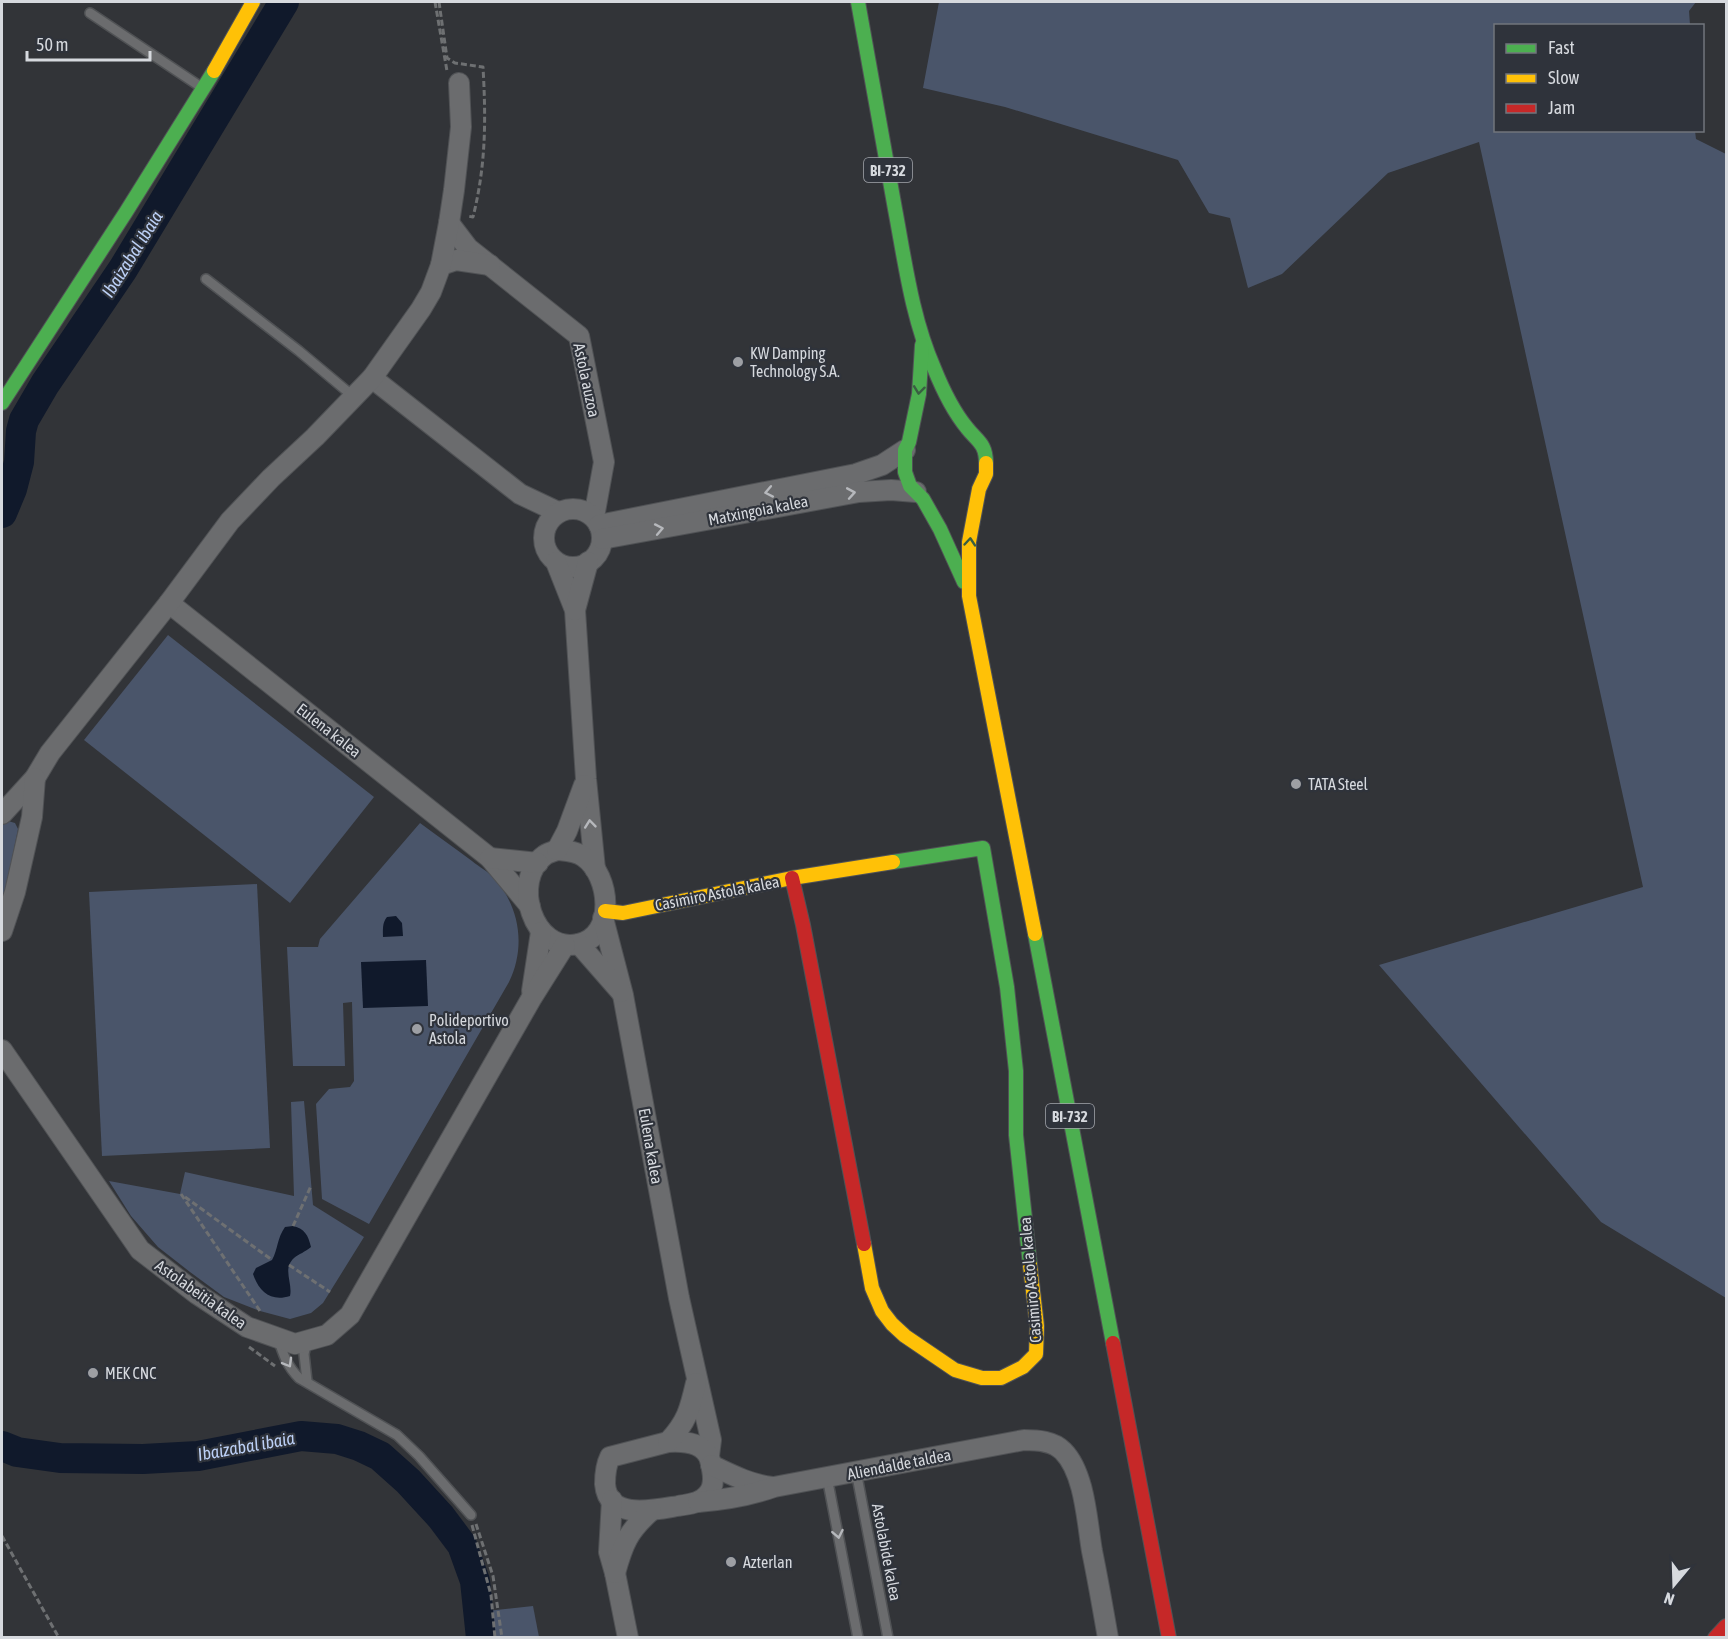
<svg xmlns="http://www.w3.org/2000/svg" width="1728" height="1639" font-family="'Asap Condensed',sans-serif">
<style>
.green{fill:#4a556a}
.water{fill:#10192b}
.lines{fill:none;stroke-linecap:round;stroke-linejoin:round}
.river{stroke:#10192b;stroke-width:30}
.lane-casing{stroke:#505255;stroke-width:12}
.street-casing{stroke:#505255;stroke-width:22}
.fast-casing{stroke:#505255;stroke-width:16}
.slow-casing{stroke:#505255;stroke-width:16}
.jam-casing{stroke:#505255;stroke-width:16}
.path{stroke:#6e7072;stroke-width:3;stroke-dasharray:6 3;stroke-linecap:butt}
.lane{stroke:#6b6c6e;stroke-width:9}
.street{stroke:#6b6c6e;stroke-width:20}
.fast{stroke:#4caf50;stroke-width:14}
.slow{stroke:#ffc107;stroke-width:14}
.jam{stroke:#c62828;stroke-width:14}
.oneway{stroke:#395e42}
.oneway2{stroke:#b6b8bc}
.poi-dot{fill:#9d9fa4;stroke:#2f333b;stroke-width:2}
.labels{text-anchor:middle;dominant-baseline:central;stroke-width:4.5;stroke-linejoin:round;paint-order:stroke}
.shield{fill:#2f333b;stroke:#a4a7ad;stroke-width:1.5}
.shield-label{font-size:15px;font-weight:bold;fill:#d6d9de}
.poi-label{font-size:16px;fill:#d6d9de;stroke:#2f333b;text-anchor:start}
.street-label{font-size:16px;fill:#d6d9de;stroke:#2f333b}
.water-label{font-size:18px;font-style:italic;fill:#bcd0f6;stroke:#2f333b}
</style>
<rect width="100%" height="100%" fill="#323438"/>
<g class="green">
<polygon points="939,2 1696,2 1689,11 1690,25 1496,26 1496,130 1695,131 1696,139 1726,154 1726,1298 1601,1222 1379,965 1643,887 1479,142 1388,173 1282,274 1248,288 1230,218 1209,213 1178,160 1005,107 923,88"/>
<polygon points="168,635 374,797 290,903 84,740"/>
<polygon points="8,821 15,823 18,829 2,907 2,823"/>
<path d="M420 823C437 836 455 848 472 861 479 867 489 872 494 878 520 907 526 947 509 982L369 1224 322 1199 316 1104 329 1089 350 1087 354 1081 352 1002 343 1003 345 1066H293L287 947H318L320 939Z"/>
<polygon points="257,884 270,1148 102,1156 89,892"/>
<polygon points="304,1101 313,1205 364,1237 323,1303 311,1313 290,1319 260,1311 224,1297 190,1272 158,1247 131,1216 109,1181 180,1194 185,1172 294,1196 291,1102"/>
<polygon points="533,1606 539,1637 490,1637 487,1611"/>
</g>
<g class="water">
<path d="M396 916 402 923 403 936 383 937C383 930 382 923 387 917Z"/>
<polygon points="426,960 428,1006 363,1008 361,962"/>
<path d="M293 1226C305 1229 308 1235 311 1247 305 1252 299 1254 294 1258 282 1269 293 1283 290 1296 271 1302 259 1292 253 1274L256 1268 272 1260C278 1249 277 1238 285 1227Z"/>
</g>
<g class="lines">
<g class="river">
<polyline points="2,513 12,489 19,462 21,431 24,420 45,384 123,269 284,2"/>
<polyline points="2,1446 17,1452 60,1458 143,1459 198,1456 301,1436 337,1439 359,1446 380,1456 408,1481 441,1517 462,1545 475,1581 481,1638"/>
</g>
<g class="lane-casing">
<g id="lane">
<polyline points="90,13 201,87"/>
<polyline points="206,279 299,351 354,397"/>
<path d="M278 1338C283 1354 287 1366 299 1378L397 1435 419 1456 471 1515"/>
<polyline points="307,1341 304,1354 307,1381"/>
<polyline points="856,1471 888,1638"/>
<polyline points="827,1477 858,1638"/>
</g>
</g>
<g class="street-casing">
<g id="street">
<polyline points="449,223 468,248 579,336 604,462 594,517"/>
<polyline points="441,265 456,260 490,265"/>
<polyline points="372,378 520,494 558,512"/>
<circle cx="573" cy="538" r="29"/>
<polyline points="599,525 856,474 882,465 905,450"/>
<polyline points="602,539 859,492 891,490 916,492"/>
<polyline points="556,562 575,610 586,779 595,869"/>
<polyline points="169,603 490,858 530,906"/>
<polyline points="575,610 588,562"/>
<polyline points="2,814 35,778 50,753 169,603 230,521 271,478 315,437 372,378 421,309 431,292 441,265 449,223 454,190 461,127 459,83"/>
<path d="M557 850C567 851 576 851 584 857 610 875 617 936 578 944 533 954 510 880 545 855 548 853 554 851 557 850Z"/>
<polyline points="557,850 567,831 584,785"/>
<polyline points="490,858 538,863"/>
<polyline points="603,918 623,995 679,1298 711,1440 709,1456"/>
<polyline points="2,931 15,892 32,817 35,778"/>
<polyline points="579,944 621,992"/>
<polyline points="532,991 541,932"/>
<polyline points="2,1050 140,1250 197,1294 247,1327 295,1344 327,1335 350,1315 531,999 565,945"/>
<path d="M668 1442C684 1441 705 1442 710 1460 713 1472 716 1486 707 1495 700 1504 688 1504 678 1506 654 1510 608 1521 605 1484 605 1475 606 1465 610 1457Z"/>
<path d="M668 1442C687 1422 690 1409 696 1383"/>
<path d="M711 1465C732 1475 749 1484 772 1487"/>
<polyline points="612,1500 609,1552 615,1573 628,1638"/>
<path d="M698 1502C724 1500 749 1496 774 1487L1024 1440C1038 1440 1053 1441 1063 1451 1085 1473 1087 1522 1092 1551 1098 1580 1103 1609 1108 1638"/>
<path d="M615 1573C623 1544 628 1531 651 1511"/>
</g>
</g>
<g class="fast-casing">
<g id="fast">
<path d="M858 2C870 71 883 140 895 209 905 262 912 318 934 368 942 388 953 411 967 428 977 441 986 443 986 463"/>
<polyline points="922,345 919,394 909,442 905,450 905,472 910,486 923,499 940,529 964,582"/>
<polyline points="2,403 126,212 214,71"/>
<polyline points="893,862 983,848 1007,987 1016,1071 1016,1135 1030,1265"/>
<polyline points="1035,934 1113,1343"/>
</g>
</g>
<g class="slow-casing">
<g id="slow">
<polyline points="214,71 253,2"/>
<polyline points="986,463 986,474 979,489 969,542 969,596 1035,934"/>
<polyline points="605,911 623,913 792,878 893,862"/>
<polyline points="864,1244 872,1288 882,1311 892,1324 905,1336 955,1370 982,1378 1001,1378 1023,1367 1036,1354 1037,1326 1030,1265"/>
</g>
</g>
<g class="jam-casing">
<g id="jam">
<polyline points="792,878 803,925 864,1244"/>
<polyline points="1113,1343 1169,1638"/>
<polyline points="1715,1638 1726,1626"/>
</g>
</g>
<g class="path">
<polyline points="435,2 447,71"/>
<path d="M439 2 447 58 455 63 483 67C486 120 486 165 473 217L467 216"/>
<polyline points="181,1194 260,1311"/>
<polyline points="185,1197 272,1260"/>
<polyline points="293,1226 311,1186"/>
<polyline points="289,1265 330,1292"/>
<polyline points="249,1347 275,1366"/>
<polyline points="476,1524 493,1576 502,1638"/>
<polyline points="472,1525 491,1595 495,1638"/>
<polyline points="2,1536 59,1638"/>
</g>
<use href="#lane" class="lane"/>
<use href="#street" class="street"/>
<use href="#fast" class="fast"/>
<use href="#slow" class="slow"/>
<use href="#jam" class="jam"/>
</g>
<defs><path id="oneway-chevron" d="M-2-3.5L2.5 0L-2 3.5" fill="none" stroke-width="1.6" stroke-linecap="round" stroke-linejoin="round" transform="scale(1.5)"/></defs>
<g class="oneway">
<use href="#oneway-chevron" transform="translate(919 390) rotate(97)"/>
<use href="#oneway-chevron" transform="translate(970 542) rotate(-85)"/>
</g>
<g class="oneway2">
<use href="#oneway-chevron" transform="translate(769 492) rotate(169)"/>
<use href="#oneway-chevron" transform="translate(851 493) rotate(-10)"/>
<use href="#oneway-chevron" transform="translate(659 529) rotate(-11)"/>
<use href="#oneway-chevron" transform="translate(590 824) rotate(-96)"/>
<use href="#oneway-chevron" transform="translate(288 1363) rotate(60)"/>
<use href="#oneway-chevron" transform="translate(838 1534) rotate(79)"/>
</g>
<g class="poi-dot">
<circle cx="738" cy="362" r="6"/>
<circle cx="1296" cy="784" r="6"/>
<circle cx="417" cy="1029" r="6"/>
<circle cx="93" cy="1373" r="6"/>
<circle cx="731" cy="1562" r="6"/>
</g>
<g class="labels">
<g class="shield">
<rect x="864" y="158" width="48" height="24" rx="4.5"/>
<rect x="1046" y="1104" width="48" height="24" rx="4.5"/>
</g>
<g class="shield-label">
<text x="888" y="170">BI-732</text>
<text x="1070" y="1116">BI-732</text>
</g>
<g class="poi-label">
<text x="750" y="353">KW Damping<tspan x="750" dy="18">Technology S.A.</tspan></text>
<text x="1308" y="784">TATA Steel</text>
<text x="429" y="1020">Polideportivo<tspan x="429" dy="18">Astola</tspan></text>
<text x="105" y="1373">MEK CNC</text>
<text x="743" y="1562">Azterlan</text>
</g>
<g class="street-label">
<text transform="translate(587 380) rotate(78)">Astola auzoa</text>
<text transform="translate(758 510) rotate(-11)">Matxingoia kalea</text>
<text transform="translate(329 730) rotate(38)">Eulena kalea</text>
<text transform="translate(717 893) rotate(-11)">Casimiro Astola kalea</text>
<text transform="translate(651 1146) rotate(80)">Eulena kalea</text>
<text transform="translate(1030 1280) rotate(-95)">Casimiro Astola kalea</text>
<text transform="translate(201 1294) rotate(35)">Astolabeitia kalea</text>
<text transform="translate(899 1464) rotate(-11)">Aliendalde taldea</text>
<text transform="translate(887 1552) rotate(79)">Astolabide kalea</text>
</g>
<g class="water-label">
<text transform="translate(132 254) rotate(-58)">Ibaizabal ibaia</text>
<text transform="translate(246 1446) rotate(-10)">Ibaizabal ibaia</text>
</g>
</g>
<rect width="1728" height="1639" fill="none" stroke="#d6d9de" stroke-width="6"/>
<rect x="1494" y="24" width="210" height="108" fill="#2f333b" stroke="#72757c" stroke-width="1.5"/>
<rect x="1506" y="44" width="30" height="9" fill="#4caf50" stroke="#72757c" stroke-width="1.5"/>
<text x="1548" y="54" font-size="18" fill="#d6d9de">Fast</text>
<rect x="1506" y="74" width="30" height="9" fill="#ffc107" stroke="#72757c" stroke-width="1.5"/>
<text x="1548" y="84" font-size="18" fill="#d6d9de">Slow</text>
<rect x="1506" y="104" width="30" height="9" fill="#c62828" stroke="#72757c" stroke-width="1.5"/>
<text x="1548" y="114" font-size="18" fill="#d6d9de">Jam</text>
<g transform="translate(1674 1585) rotate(199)" stroke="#2f333b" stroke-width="4.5" paint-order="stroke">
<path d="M0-4.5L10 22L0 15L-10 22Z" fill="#d6d9de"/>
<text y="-9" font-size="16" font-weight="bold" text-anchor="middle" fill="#d6d9de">N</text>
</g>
<path d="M27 51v9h123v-9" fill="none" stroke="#d6d9de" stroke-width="3"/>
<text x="36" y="51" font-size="18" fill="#d6d9de" stroke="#2f333b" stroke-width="4.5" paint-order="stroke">50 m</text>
</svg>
